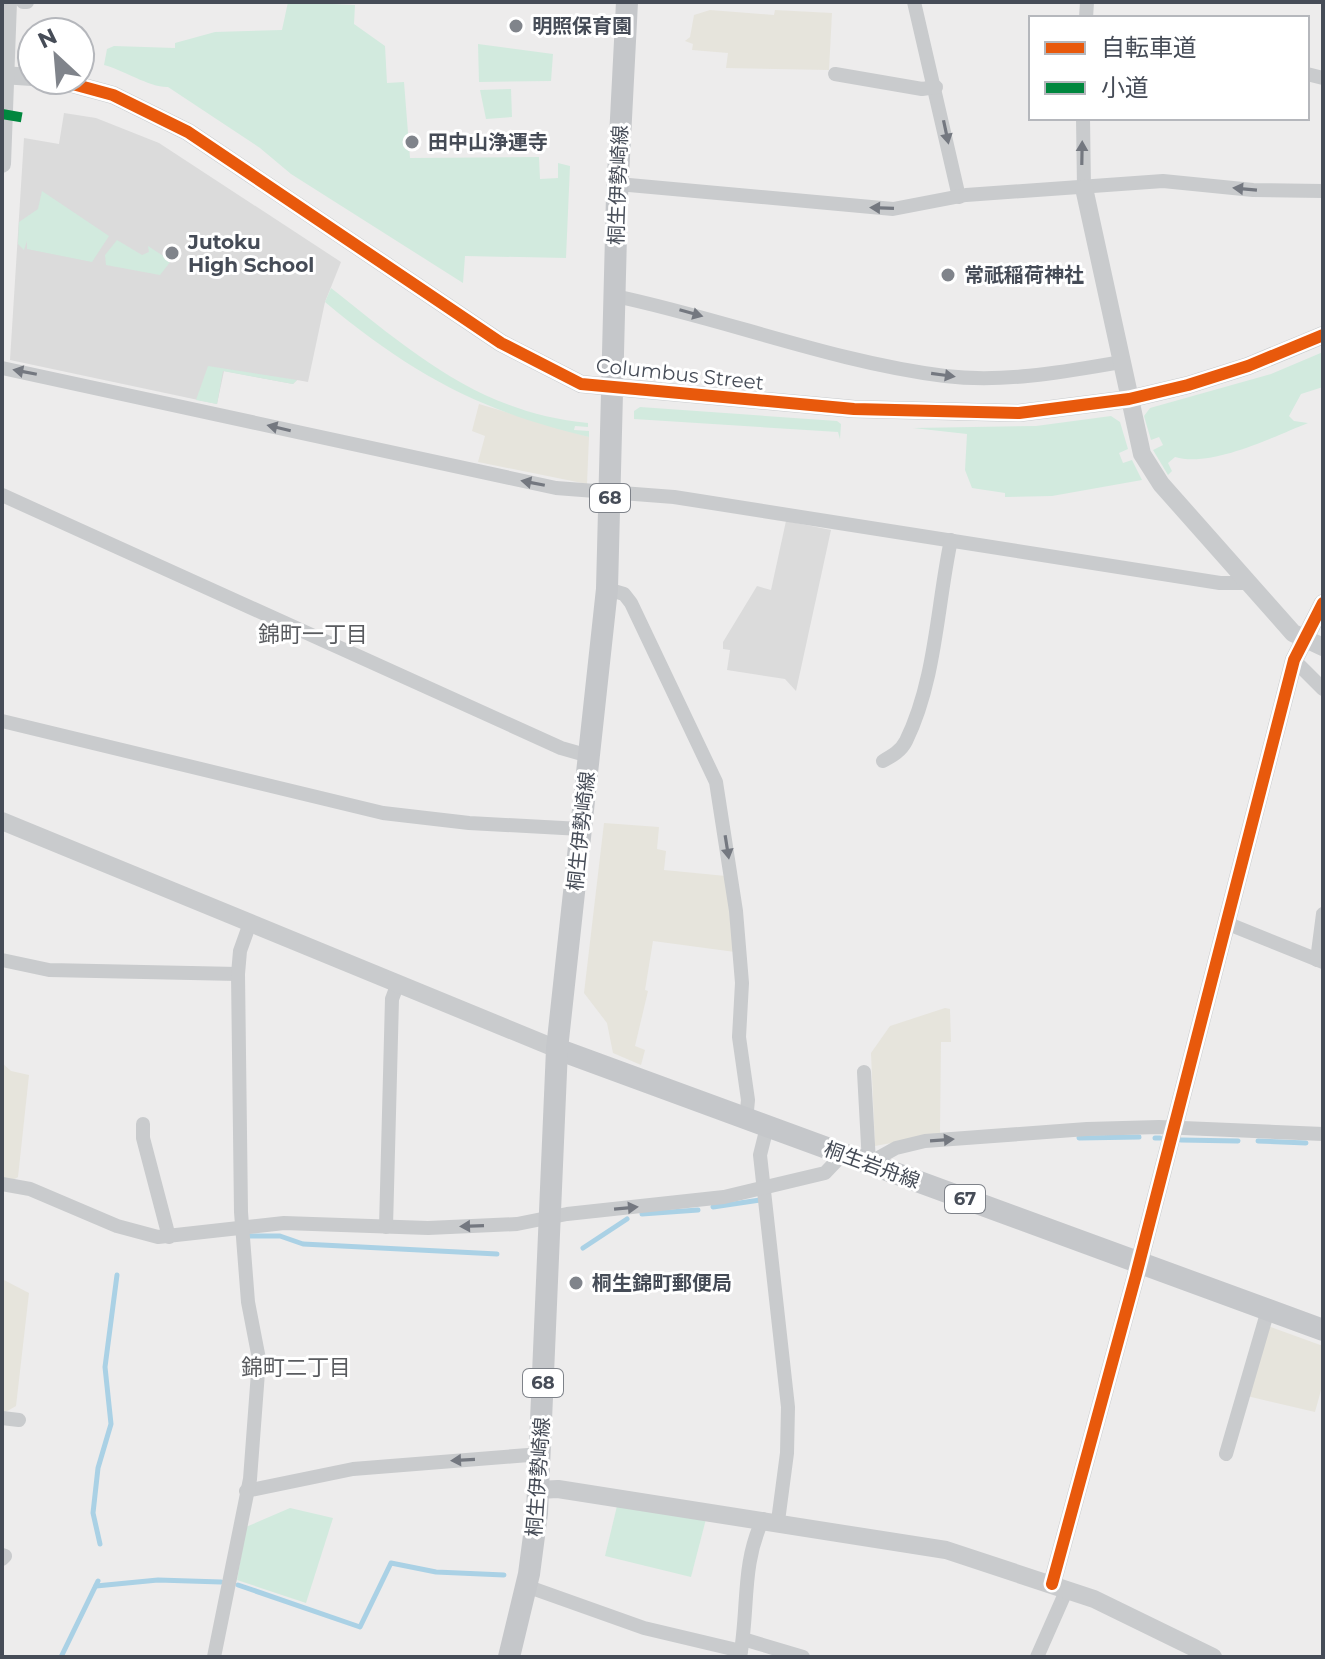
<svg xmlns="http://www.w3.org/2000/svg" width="1325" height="1659" font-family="Montserrat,'Noto Sans JP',sans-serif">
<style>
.commercial{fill:#e6e4dc}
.education{fill:#dbdbdb}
.green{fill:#d2eade}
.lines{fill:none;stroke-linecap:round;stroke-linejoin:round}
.stream{stroke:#aad1e5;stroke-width:5}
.minor{stroke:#c9cbcd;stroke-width:14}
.tertiary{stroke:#c9cbcd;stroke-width:18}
.primary{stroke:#c5c7ca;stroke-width:22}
.quiet{stroke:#00873e;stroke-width:10;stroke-dasharray:20 10;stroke-linecap:butt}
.cycleway-casing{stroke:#fff;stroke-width:17}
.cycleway{stroke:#e8590c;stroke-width:12}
.oneway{fill:#747880}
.poi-dot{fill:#80848b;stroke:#fff;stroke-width:3}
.labels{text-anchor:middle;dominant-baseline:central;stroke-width:6;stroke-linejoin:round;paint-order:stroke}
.shield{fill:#fff;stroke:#7e8289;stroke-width:2}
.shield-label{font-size:18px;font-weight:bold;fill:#464c57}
.poi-label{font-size:20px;font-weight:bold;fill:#464c57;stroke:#fff;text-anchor:start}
.street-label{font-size:20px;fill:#464c57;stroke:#fff}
.neighbourhood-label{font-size:22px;fill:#595b5f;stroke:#fff}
</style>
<rect width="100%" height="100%" fill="#edecec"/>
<g class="commercial">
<polygon points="710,10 774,15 775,10 832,13 829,70 726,68 728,53 692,50 693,44 685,41 690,37 694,15"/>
<polygon points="479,404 589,437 587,484 478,462 485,436 472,431"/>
<polygon points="604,823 659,827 657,849 666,851 664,870 726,876 735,952 653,941 645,990 648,991 635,1046 645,1050 641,1065 613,1053 607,1023 584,993"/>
<polygon points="945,1008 950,1009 951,1042 941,1042 940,1134 875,1146 871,1053 890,1026"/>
<polygon points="2,1063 11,1071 29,1075 18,1177 13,1180 2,1179"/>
<polygon points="2,1279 29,1293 16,1406 2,1414"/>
<polygon points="1268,1326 1323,1346 1323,1383 1315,1412 1247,1396"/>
</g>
<g class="education">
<polygon points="64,113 96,118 159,143 341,262 325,302 308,382 297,380 293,384 224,371 217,404 10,360 24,138 59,144"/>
<polygon points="786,521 831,530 796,691 785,679 727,670 730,650 723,649 723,642 757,586 771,590"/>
</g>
<g class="green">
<path d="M288 2 355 5 354 24 385 46 387 83 404 82 410 158 539 157 540 179 558 178V163L570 166 566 258 465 256 463 283 291 174 260 148 168 87C151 88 123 70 104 65L107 49 114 46 175 48V43L215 32 282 30Z"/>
<polygon points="478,44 553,54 551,81 479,82"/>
<polygon points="511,89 512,117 486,119 480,90"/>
<polygon points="42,191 109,236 92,262 27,249 27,241 24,250 18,244 19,222 38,209"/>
<polygon points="117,240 142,255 149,252 148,246 171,261 160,275 106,265 105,255"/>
<path d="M331 288C412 352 480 413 588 423V427L575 426 574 430 589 431V437C482 412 411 374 325 302Z"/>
<path d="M1323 352V387L1301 394 1289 416 1294 421 1308 423C1273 437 1211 468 1175 457L1168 463 1172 471 1168 475 1153 450 1163 445 1159 437 1151 440 1144 416 1150 408 1271 374Z"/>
<polygon points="208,366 297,380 293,384 223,371 217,404 196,400"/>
<polygon points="640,407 837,421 841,424 840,439 838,432 634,419 634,411"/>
<polygon points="1111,416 1120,422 1128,449 1119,453 1123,463 1132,460 1142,480 1052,496 1005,497 1005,493 972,488 965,470 967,434 913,428 1036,426"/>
<polygon points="617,1506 706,1519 691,1577 605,1556"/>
<polygon points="290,1508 333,1518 306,1603 237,1580 246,1527"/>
</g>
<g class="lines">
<g class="stream">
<polyline points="1079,1138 1139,1137"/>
<polyline points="1155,1138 1160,1138"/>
<polyline points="1181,1140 1238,1141"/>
<polyline points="1258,1141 1306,1143"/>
<polyline points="713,1207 760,1200"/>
<polyline points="642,1214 698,1210"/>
<polyline points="250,1236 280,1236 303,1244 497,1254"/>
<polyline points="583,1248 627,1219"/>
<polyline points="100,1544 93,1513 98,1468 111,1424 105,1367 117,1275"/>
<polyline points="238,1585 360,1627 391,1563 436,1572 504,1575"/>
<polyline points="96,1586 158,1580 221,1582"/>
<polyline points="61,1657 98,1581"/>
</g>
<g class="minor">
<polyline points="23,2 27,2"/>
<polyline points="914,2 959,197"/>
<polyline points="1086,18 1087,2"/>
<polyline points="835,74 922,89 936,87"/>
<polyline points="1307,74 1323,78"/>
<polyline points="1083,118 1084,188"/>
<polyline points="618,184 893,209 966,195 1163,181 1253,190 1323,191"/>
<path d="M615 296C725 319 833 362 945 376 1004 383 1063 372 1121 362"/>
<polyline points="2,368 556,488 674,497 1220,583 1246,583"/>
<polyline points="2,495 561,748 589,756"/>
<polyline points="607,589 624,594 631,603 716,782 736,911 742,983 739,1037 748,1100 746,1120"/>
<polyline points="1294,660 1323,689"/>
<polyline points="2,721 383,813 469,823 581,829"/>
<path d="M883 761C892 756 901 751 906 741 936 680 937 605 951 540"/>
<polyline points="1226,923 1323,962"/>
<polyline points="2,960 49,970 238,974"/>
<polyline points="1317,960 1323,914"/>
<polyline points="864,1072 869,1163"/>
<polyline points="143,1124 143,1138 169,1237"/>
<polyline points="767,1127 760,1155 788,1407 787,1453 778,1521"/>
<polyline points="869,1163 896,1148 925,1141 1087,1129 1159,1127 1323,1134"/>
<polyline points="2,1184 30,1189 117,1226 158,1237 284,1223 428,1228 517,1224 567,1214 724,1197 825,1173 843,1154"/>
<polyline points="386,1227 392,999 398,983"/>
<polyline points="2,1418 19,1420"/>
<polyline points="1226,1454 1268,1310"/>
<polyline points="246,1491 353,1469 541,1454"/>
<polyline points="2,1555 5,1556 2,1559"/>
<polyline points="526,1586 644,1628 741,1651"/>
<polyline points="743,1639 803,1657"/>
<polyline points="214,1657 250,1479 259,1359 248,1302 241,1212 238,974 240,951 250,923"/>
<path d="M740 1657C749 1609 741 1565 763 1519"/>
<polyline points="1037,1657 1067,1589"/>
</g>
<g class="tertiary">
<polyline points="2,75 32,77"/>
<polyline points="58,80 113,95 188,132 501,343 581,384 854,409 1019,413 1129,399 1188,385 1248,366 1323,335"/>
<polyline points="2,164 8,2"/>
<polyline points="1084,188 1142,454 1161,484 1293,633 1323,647"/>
<polyline points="2,821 557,1049"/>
<polyline points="538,1490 558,1489 946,1550 1094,1599 1213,1657"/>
<polyline points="1052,1584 1136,1275 1294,660 1323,603"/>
</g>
<g class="primary">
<polyline points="557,1049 1323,1330"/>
<polyline points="509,1657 529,1574 537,1513 557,1049 607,589 617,196 627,2"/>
</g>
<polyline class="quiet" points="2,114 25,118"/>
<g class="cycleway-casing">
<g id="cycleway">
<polyline points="58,80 113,95 188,132 501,343 581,384 854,409 1019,413 1129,399 1188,385 1248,366 1323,335"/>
<polyline points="1052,1584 1136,1275 1294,660 1323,603"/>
</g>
</g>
<use href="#cycleway" class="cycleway"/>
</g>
<defs><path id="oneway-solid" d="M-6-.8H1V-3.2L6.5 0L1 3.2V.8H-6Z" transform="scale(2)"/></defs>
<g class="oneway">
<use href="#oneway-solid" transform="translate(946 132) rotate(78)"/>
<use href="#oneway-solid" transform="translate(1082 153) rotate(-89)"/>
<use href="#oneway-solid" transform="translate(1245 189) rotate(-175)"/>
<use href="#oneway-solid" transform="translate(882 208) rotate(-178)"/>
<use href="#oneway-solid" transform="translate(691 313) rotate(16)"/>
<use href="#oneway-solid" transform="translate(25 372) rotate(-169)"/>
<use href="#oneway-solid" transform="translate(943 375) rotate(8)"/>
<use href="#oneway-solid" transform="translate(279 428) rotate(-167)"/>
<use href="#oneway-solid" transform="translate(533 483) rotate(-169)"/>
<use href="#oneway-solid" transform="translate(727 847) rotate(81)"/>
<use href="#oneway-solid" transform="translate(942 1140) rotate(-4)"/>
<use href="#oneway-solid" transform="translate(626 1208) rotate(-5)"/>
<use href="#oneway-solid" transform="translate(472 1226) rotate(178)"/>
<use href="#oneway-solid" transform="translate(463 1460) rotate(177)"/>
</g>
<g class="poi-dot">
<circle cx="516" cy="26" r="8"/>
<circle cx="412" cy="142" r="8"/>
<circle cx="172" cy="253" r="8"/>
<circle cx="948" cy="275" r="8"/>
<circle cx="576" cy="1283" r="8"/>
</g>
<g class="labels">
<g class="shield">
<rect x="590" y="484" width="40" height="28" rx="6"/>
<rect x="945" y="1185" width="40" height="28" rx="6"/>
<rect x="523" y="1369" width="40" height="28" rx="6"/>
</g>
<g class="shield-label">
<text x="610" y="498">68</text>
<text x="965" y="1199">67</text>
<text x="543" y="1383">68</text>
</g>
<g class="poi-label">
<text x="532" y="26">明照保育園</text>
<text x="428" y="142">田中山浄運寺</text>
<text x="188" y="242">Jutoku<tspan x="188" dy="23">High School</tspan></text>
<text x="964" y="275">常祇稲荷神社</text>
<text x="592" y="1283">桐生錦町郵便局</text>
</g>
<g class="street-label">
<text transform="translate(618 185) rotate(-88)">桐生伊勢崎線</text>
<text transform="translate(680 374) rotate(6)">Columbus Street</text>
<text transform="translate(581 831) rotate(-84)">桐生伊勢崎線</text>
<text transform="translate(872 1165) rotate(20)">桐生岩舟線</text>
<text transform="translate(538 1477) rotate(-86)">桐生伊勢崎線</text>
</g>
<g class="neighbourhood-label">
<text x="313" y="634">錦町一丁目</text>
<text x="296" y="1367">錦町二丁目</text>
</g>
</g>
<rect width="1325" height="1659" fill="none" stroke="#464c57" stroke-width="8"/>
<rect x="1029" y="16" width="280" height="104" fill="#ffffff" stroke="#b5b7bc" stroke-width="2"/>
<rect x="1045" y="42" width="40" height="12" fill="#e8590c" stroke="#b5b7bc" stroke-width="2"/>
<text x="1101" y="56" font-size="24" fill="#464c57">自転車道</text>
<rect x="1045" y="82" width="40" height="12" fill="#00873e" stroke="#b5b7bc" stroke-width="2"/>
<text x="1101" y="96" font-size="24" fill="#464c57">小道</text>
<g transform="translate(56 56) rotate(334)"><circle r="38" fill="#ffffff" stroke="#b5b7bc" stroke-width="2"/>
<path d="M0-6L14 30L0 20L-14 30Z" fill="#80848b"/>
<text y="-12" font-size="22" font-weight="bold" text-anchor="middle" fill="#464c57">N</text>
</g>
</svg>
